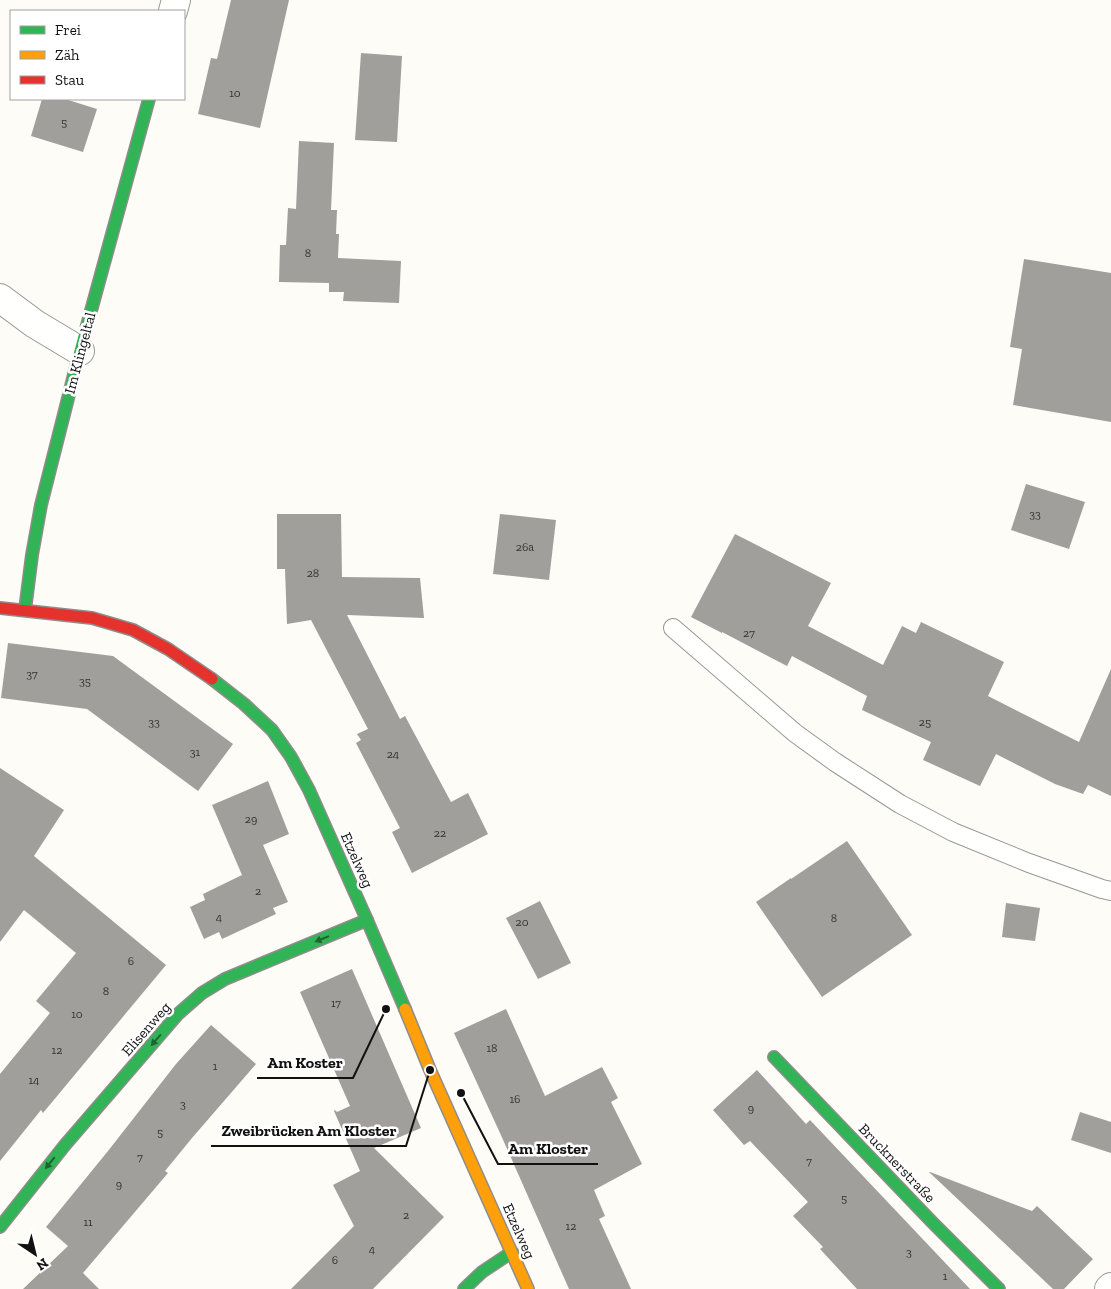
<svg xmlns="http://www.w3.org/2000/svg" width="1111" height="1289" font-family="'Zilla Slab',serif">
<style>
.building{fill:#a19f9c}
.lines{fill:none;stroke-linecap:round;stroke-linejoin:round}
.lane-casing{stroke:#979795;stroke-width:20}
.street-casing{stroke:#979795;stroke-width:30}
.fast-casing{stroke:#8e8d8b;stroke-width:14}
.slow-casing{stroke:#8e8d8b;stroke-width:14}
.jam-casing{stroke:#8e8d8b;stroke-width:14}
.lane{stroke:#fffffe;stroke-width:18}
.street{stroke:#fffffe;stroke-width:28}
.fast{stroke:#30b455;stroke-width:11}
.slow{stroke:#ff9f0a;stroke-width:11}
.jam{stroke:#e5322d;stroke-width:11}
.oneway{fill:#206233}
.labels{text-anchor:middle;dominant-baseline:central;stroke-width:5;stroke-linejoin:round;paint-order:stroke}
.number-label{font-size:12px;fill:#353434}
.street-label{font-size:15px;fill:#111;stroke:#fff}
.leader{fill:none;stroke:#111;stroke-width:2}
.callout-dot{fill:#111;stroke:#fff;stroke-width:2}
.callout-label{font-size:16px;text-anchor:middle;font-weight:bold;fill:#111;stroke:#fff;stroke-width:5;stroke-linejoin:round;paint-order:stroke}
</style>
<rect width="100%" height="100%" fill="#fdfcf7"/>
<g class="building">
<polygon points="231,0 289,0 260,128 198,114 211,58 217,59"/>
<polygon points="361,53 402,56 397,142 355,140"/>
<polygon points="42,99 65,99 97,109 83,152 31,136"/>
<polygon points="299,141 334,143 331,210 337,210 336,234 339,234 338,258 401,261 399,303 343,301 344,292 329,292 329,283 279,282 280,245 286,245 288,208 296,209"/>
<polygon points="1024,259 1111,273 1111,422 1013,405 1022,349 1010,347"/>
<polygon points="1026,484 1085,502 1069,549 1011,530"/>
<polygon points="277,514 341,514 342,577 420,578 424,618 347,615 400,719 405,716 451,802 468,793 488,834 412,873 392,832 400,828 356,743 361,740 357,734 368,729 311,620 287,624 285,569 277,569"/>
<polygon points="500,514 556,520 549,580 493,574"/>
<polygon points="735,534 831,583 808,626 883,665 902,626 916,633 921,622 1004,662 988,696 1079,742 1111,669 1111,796 1088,785 1083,794 1055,784 996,754 980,786 923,760 931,742 862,710 867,696 792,656 787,666 722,632 722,633 691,617"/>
<polygon points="8,643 113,656 233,744 198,791 87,709 1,698"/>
<polygon points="0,768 64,810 34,856 166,965 43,1113 41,1110 0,1161 0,1074 50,1013 36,1001 76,953 24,910 0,942"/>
<polygon points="268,781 289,834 263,845 288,902 273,908 276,914 222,939 219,932 204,939 190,907 205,900 203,894 242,875 212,805"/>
<polygon points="847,841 912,935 822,997 756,902 791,878 791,879"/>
<polygon points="540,901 571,963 538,979 506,918"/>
<polygon points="1006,903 1040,908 1035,941 1002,937"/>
<polygon points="352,969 421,1128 374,1148 444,1217 373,1289 291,1289 354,1226 333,1185 360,1171 334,1111 335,1110 337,1112 350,1106 300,992"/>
<polygon points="506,1009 545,1096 602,1067 618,1098 611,1102 642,1164 594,1190 605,1216 599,1219 631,1289 569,1289 500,1133 454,1033"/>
<polygon points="211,1025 256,1064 192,1138 165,1171 168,1173 83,1273 99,1289 23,1289 68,1246 46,1227 108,1151 176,1064"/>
<polygon points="757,1070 806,1124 810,1120 970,1289 857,1289 820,1249 823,1247 793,1216 808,1202 750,1141 744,1145 713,1110"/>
<polygon points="1080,1112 1111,1122 1111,1153 1071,1140"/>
<polygon points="929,1172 930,1172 1032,1211 1037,1206 1093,1259 1064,1289 1053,1289"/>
</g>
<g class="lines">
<g class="lane-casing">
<polyline id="lane" points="673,628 795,733 835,762 900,804 953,832 1029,863 1102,889 1111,891"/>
</g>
<g class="street-casing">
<g id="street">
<polyline points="173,11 176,0"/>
<polyline points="0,298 35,324 80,351"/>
<polyline points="1109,1289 1111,1287"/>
</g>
</g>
<g class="fast-casing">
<g id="fast">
<polyline points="25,610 32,555 41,505 80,351 149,99"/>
<polyline points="212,679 244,704 272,730 291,757 309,790 367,920 405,1009"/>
<polyline points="774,1057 932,1222 999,1289"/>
<polyline points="0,1227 65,1145 178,1014 202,993 225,979 367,920"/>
<polyline points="464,1289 482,1272 512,1252"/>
</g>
</g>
<g class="slow-casing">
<polyline id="slow" points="405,1009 430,1070 528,1289"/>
</g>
<g class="jam-casing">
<polyline id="jam" points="0,608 92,618 133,630 168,649 212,679"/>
</g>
<use href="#lane" class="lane"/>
<use href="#street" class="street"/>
<use href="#fast" class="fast"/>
<use href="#slow" class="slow"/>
<use href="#jam" class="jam"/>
</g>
<defs><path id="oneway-solid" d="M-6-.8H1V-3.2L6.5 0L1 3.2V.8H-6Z" transform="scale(1.25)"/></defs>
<g class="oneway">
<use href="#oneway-solid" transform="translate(322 939) rotate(158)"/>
<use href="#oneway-solid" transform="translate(156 1040) rotate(131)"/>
<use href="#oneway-solid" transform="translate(50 1163) rotate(129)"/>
</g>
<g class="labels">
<g class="number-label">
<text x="235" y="93">10</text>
<text x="64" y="122">5</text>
<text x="308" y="253">8</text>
<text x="1035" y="514">33</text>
<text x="525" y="547">26a</text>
<text x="313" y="573">28</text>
<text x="749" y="633">27</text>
<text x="32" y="674">37</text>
<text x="85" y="681">35</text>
<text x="154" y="722">33</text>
<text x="925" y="722">25</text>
<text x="195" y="752">31</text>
<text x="393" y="754">24</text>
<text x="251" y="819">29</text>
<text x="440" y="833">22</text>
<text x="258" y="891">2</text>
<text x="219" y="917">4</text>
<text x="834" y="918">8</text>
<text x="522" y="922">20</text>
<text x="131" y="961">6</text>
<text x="106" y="991">8</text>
<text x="336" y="1003">17</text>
<text x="77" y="1014">10</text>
<text x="492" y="1048">18</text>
<text x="57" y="1050">12</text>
<text x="215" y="1066">1</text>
<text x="34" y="1080">14</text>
<text x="515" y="1099">16</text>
<text x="183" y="1104">3</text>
<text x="751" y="1108">9</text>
<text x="160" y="1132">5</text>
<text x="140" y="1157">7</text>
<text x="809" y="1161">7</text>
<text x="119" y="1184">9</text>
<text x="844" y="1198">5</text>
<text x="406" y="1215">2</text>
<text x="88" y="1222">11</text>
<text x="571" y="1226">12</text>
<text x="372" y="1249">4</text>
<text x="909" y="1252">3</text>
<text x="335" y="1260">6</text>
<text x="945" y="1276">1</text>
</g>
<g class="street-label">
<text transform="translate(80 353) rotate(-75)">Im Klingeltal</text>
<text transform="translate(357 860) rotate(66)">Etzelweg</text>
<text transform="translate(146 1029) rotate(-49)">Elisenweg</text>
<text transform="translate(897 1163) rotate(46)">Brucknerstraße</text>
<text transform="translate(519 1231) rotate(66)">Etzelweg</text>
</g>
</g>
<path class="leader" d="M386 1009L353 1078H257M430 1070L406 1146H211M461 1093L498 1164H598"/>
<g class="callout-dot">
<circle cx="386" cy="1009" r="5"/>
<circle cx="430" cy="1070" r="5"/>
<circle cx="461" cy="1093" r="5"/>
</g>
<g class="callout-label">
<text x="305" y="1068">Am Koster</text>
<text x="309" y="1136">Zweibrücken Am Kloster</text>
<text x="548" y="1154">Am Kloster</text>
</g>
<rect x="10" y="10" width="175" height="90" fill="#ffffff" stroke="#a0a0a0"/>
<rect x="20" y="26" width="25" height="8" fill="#30b455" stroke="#a0a0a0"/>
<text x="55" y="35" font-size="15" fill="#111111">Frei</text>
<rect x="20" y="51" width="25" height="8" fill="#ff9f0a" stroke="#a0a0a0"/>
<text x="55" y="60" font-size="15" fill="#111111">Zäh</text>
<rect x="20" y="76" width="25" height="8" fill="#e5322d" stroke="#a0a0a0"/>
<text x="55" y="85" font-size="15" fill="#111111">Stau</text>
<g transform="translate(35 1254) rotate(145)" stroke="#ffffff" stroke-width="4" paint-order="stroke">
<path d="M0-4L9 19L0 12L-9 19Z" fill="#111111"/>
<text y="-8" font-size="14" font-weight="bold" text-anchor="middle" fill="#111111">N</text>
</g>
</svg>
